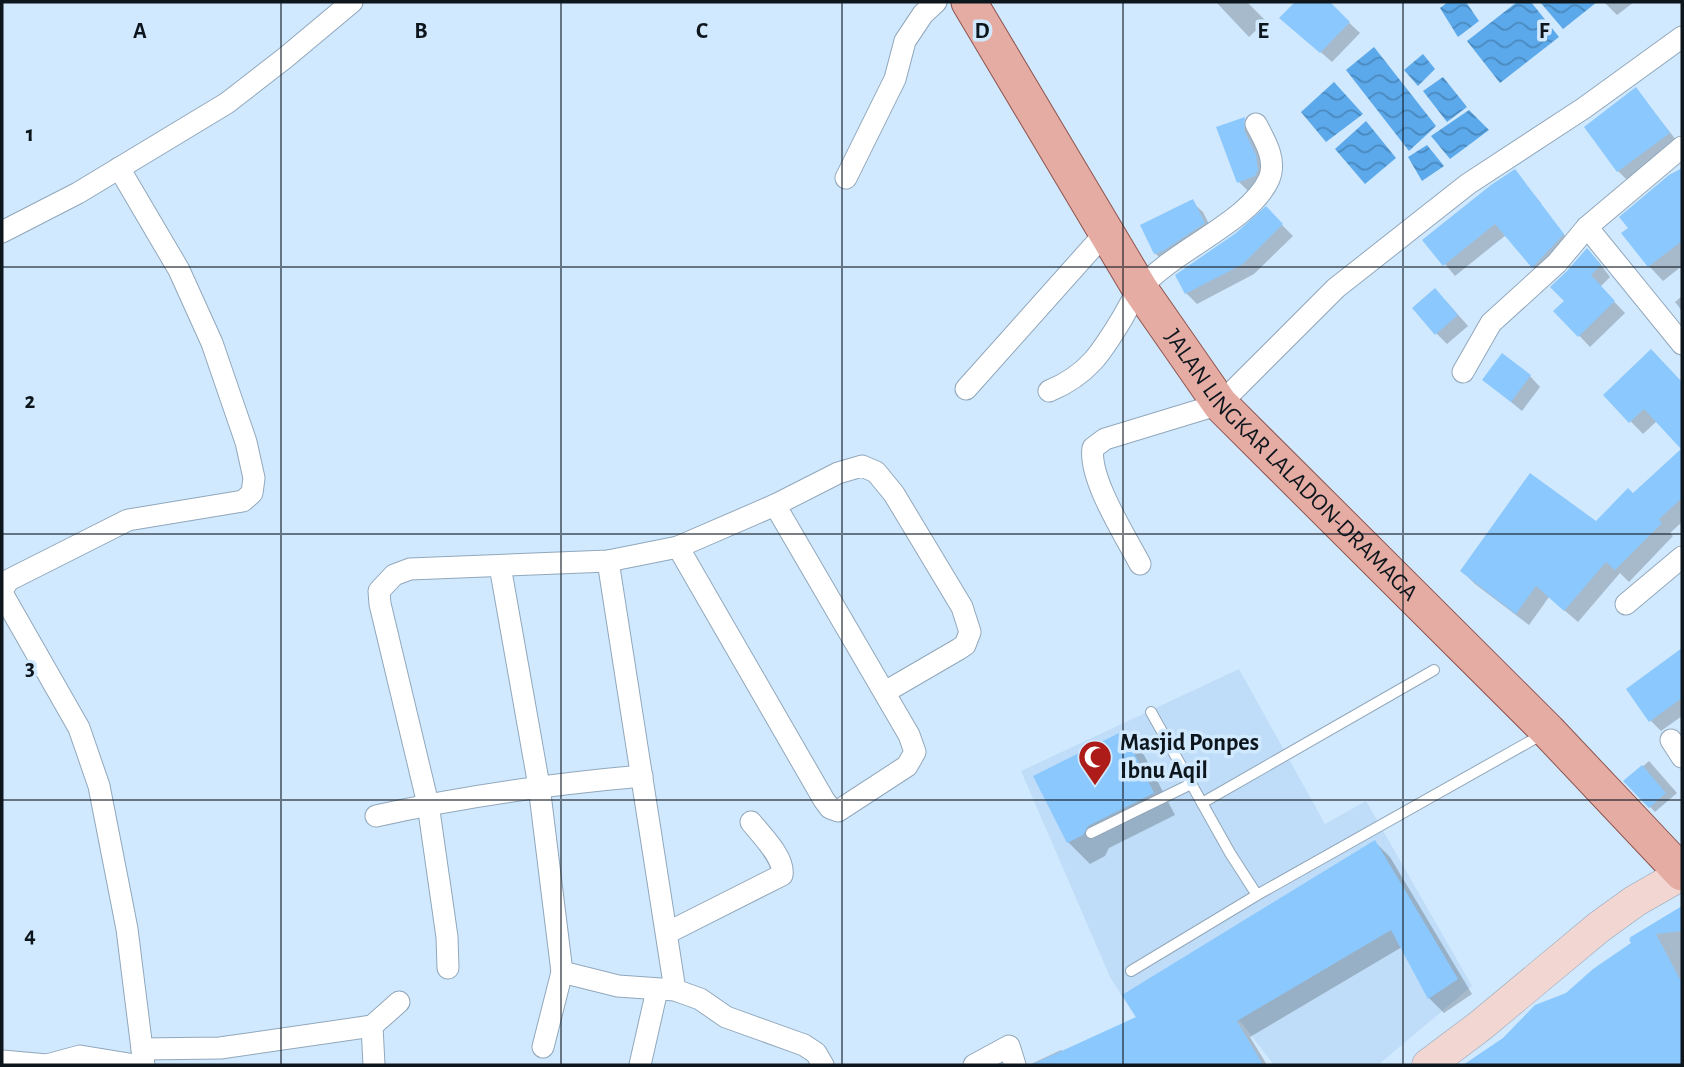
<svg xmlns="http://www.w3.org/2000/svg" width="1684" height="1067" font-family="'Alegreya Sans',sans-serif">
<style>
.built{fill:#bfddf8}
.water{fill:url(#water-waves)}
.shadow{fill:#0003}
.building{fill:#8bc8fe}
.lines{fill:none;stroke-linecap:round;stroke-linejoin:round}
.lane-casing{stroke:#91a7bb;stroke-width:12}
.street-casing{stroke:#91a7bb;stroke-width:23}
.secondary-casing{stroke:#91a7bb;stroke-width:33}
.primary-casing{stroke:#8e544e;stroke-width:37}
.lane{stroke:#fff;stroke-width:10}
.street{stroke:#fff;stroke-width:21}
.secondary{stroke:#f2d6d2;stroke-width:32}
.primary{stroke:#e5aca4;stroke-width:35}
.grid{fill:none;stroke:#0e161d;stroke-width:2;stroke-opacity:0.55}
.labels{text-anchor:middle;dominant-baseline:central;stroke-width:7;stroke-linejoin:round;paint-order:stroke}
.street-label{font-size:24px;fill:#0e161d;stroke:#d1e9fe}
.poi-label{font-size:24px;font-weight:bold;fill:#0e161d;stroke:#d1e9fe;text-anchor:start}
.grid-label{font-size:23px;text-anchor:middle;font-weight:bold;fill:#0e161d;stroke:#d1e9fe;stroke-width:7;stroke-linejoin:round;paint-order:stroke}
</style>
<defs>
<pattern id="water-waves" width="16" height="10" patternUnits="userSpaceOnUse" patternTransform="scale(1.75)"><rect width="16" height="10" fill="#5ba9eb"/><path d="M0 5q4-4 8 0t8 0" fill="none" stroke="#4a89be"/></pattern>
</defs>
<rect width="100%" height="100%" fill="#d1e9fe"/>
<polygon class="built" points="1239,669 1325,824 1366,801 1472,986 1378,1065 1274,1065 1240,1021 1140,1025 1110,977 1021,771"/>
<g class="water">
<polygon points="1448,2 1466,2 1479,21 1458,37 1440,8"/>
<polygon points="1517,2 1531,2 1559,37 1500,83 1467,41"/>
<polygon points="1540,2 1597,2 1563,29"/>
<polygon points="1374,47 1436,126 1409,151 1346,70"/>
<polygon points="1423,54 1435,69 1418,86 1404,70"/>
<polygon points="1443,77 1467,107 1447,122 1423,91"/>
<polygon points="1334,82 1363,114 1326,142 1301,112"/>
<polygon points="1469,110 1489,130 1450,159 1431,136"/>
<polygon points="1366,121 1396,158 1365,184 1335,149"/>
<polygon points="1427,145 1444,166 1422,181 1408,157"/>
</g>
<g class="shadow">
<polygon points="1216,2 1247,2 1266,21 1249,37"/>
<polygon points="1297,2 1327,2 1360,33 1332,62 1282,18"/>
<polygon points="1604,2 1634,2 1617,15"/>
<polygon points="1636,89 1680,145 1629,182 1618,171"/>
<polygon points="1245,119 1255,130 1268,172 1250,193 1239,182"/>
<polygon points="1682,170 1682,266 1663,281 1649,266 1670,176"/>
<polygon points="1514,171 1541,203 1540,204 1573,246 1543,278 1506,235 1455,276 1425,240"/>
<polygon points="1192,202 1203,212 1214,234 1166,264 1155,253"/>
<polygon points="1266,209 1293,236 1254,274 1197,304 1186,293 1237,234"/>
<polygon points="1598,261 1610,277 1600,287 1625,313 1590,347 1556,311"/>
<polygon points="1682,296 1682,311 1675,302"/>
<polygon points="1446,301 1468,326 1447,344 1436,333"/>
<polygon points="1651,352 1682,384 1682,447 1657,421 1643,434 1605,395"/>
<polygon points="1530,376 1540,387 1522,411 1484,380"/>
<polygon points="1682,450 1682,522 1670,533 1673,536 1629,582 1620,573 1578,622 1549,597 1529,625 1475,584 1462,571 1596,523 1633,496"/>
<polygon points="1674,656 1682,665 1682,716 1661,731 1651,721"/>
<polygon points="1123,733 1144,755 1175,815 1109,848 1105,856 1090,864 1068,842"/>
<polygon points="1649,761 1677,793 1655,812 1626,781"/>
<polygon points="1375,842 1390,857 1472,994 1444,1013 1429,998 1402,947 1250,1037 1267,1065 1029,1065 1061,1050 1064,1052 1139,1018"/>
<polygon points="1682,908 1682,1065 1465,1065 1567,994 1634,944 1646,929"/>
</g>
<g class="building">
<polygon points="1295,2 1330,2 1350,22 1320,53 1279,18"/>
<polygon points="1636,87 1670,133 1617,172 1584,127"/>
<polygon points="1245,117 1244,130 1256,155 1258,170 1255,176 1237,183 1216,127"/>
<polygon points="1682,168 1682,241 1648,267 1621,233 1628,228 1619,217 1669,175"/>
<polygon points="1515,169 1564,234 1532,268 1495,224 1443,266 1422,240 1491,185"/>
<polygon points="1193,199 1205,223 1163,251 1154,254 1140,225"/>
<polygon points="1266,206 1283,224 1243,264 1185,294 1175,275 1236,233"/>
<polygon points="1587,248 1601,265 1591,275 1615,301 1578,337 1553,311 1564,301 1550,287 1567,271"/>
<polygon points="1435,288 1458,315 1435,335 1412,308"/>
<polygon points="1651,349 1682,382 1682,498 1659,519 1662,523 1615,570 1606,562 1564,611 1536,586 1516,614 1460,571 1530,473 1596,521 1628,488 1633,493 1681,449 1644,409 1629,423 1603,395"/>
<polygon points="1502,353 1531,375 1511,402 1482,380"/>
<polygon points="1682,648 1682,698 1649,722 1626,689"/>
<polygon points="1123,731 1154,793 1088,826 1083,835 1067,843 1033,776"/>
<polygon points="1642,765 1666,793 1649,808 1623,781"/>
<polygon points="1375,840 1458,979 1428,999 1391,930 1237,1021 1263,1065 1031,1065 1136,1017 1122,995"/>
<polygon points="1682,906 1682,931 1656,934 1682,983 1682,1065 1463,1065 1503,1038 1535,1005 1566,993 1593,969 1631,943 1629,940 1631,938 1629,938"/>
</g>
<g class="lines">
<g class="lane-casing">
<g id="lane">
<polyline points="1151,712 1230,853 1257,895"/>
<polyline points="1202,803 1434,670"/>
<polyline points="1091,833 1191,784"/>
<polyline points="1131,971 1257,895 1543,734"/>
</g>
</g>
<g class="street-casing">
<g id="street">
<polyline points="846,178 895,79 905,41 923,14 936,2"/>
<polyline points="1587,227 1682,344"/>
<polyline points="2,232 78,193 227,103 285,58 352,2"/>
<polyline points="1463,372 1491,323 1557,263 1587,227 1682,147"/>
<polyline points="966,389 1107,231"/>
<path d="M1049 391C1088 375 1102 352 1123 317 1128 308 1133 298 1139 290 1171 251 1250 222 1269 179 1277 160 1265 141 1256 124"/>
<polyline points="678,547 824,800 830,808 838,811 907,766 915,752 909,735 775,505"/>
<polyline points="608,561 675,990"/>
<path d="M1140 564C1126 537 1088 478 1093 448L1105 439 1220 404 1336 288 1468 184 1584 108 1682 37"/>
<polyline points="500,566 539,786 562,972 543,1047"/>
<polyline points="2,590 9,580 128,520 243,501 252,493 254,478 246,442 212,343 179,270 119,168"/>
<polyline points="2,593 79,728 99,786 127,929 144,1065"/>
<polyline points="1626,604 1682,557"/>
<polyline points="1671,740 1682,757"/>
<path d="M376 816C464 796 552 784 642 776"/>
<path d="M667 933 782 875C785 858 762 836 751 822"/>
<polyline points="448,968 447,937 428,804 380,604 379,591 394,575 410,569 608,561 678,547 775,505 838,473 862,466 876,472 894,494 962,607 970,632 965,645 959,649 885,692"/>
<polyline points="562,972 618,986 675,990 700,999 726,1017 804,1045 816,1053 823,1065"/>
<polyline points="372,1026 374,1065"/>
<polyline points="142,1049 220,1048 372,1026 399,1002"/>
<polyline points="2,1061 47,1065 80,1056 135,1065"/>
<polyline points="640,1065 657,990"/>
<polyline points="974,1065 1009,1046 1015,1065"/>
</g>
</g>
<g class="secondary-casing">
<polyline id="secondary" points="1428,1065 1480,1026 1599,927 1635,901 1682,874"/>
</g>
<g class="primary-casing">
<g id="primary">
<path id="s1" d="M969 2 1140 289 1220 404 1548 731 1682 873"/>
</g>
</g>
<use href="#lane" class="lane"/>
<use href="#street" class="street"/>
<use href="#secondary" class="secondary"/>
<use href="#primary" class="primary"/>
</g>
<path class="grid" d="M281 2V1065M561 2V1065M842 2V1065M1123 2V1065M1403 2V1065M2 267H1682M2 534H1682M2 800H1682"/>
<defs>
<g id="mosque-pin" transform="scale(1.75)"><path d="M0 17L-7.5 6A9.5 9.5 0 1 1 7.5 6Z" fill="#ad1c18" stroke="#d1e9fe"/><path d="M3.5-4.9A6 6 0 1 0 3.5 4.9A5 5 0 1 1 3.5-4.9Z" fill="#fff"/></g>
</defs>
<g fill-rule="evenodd">
<use href="#mosque-pin" x="1095" y="757"/>
</g>
<g class="labels">
<g class="street-label">
<text stroke="none"><textPath href="#s1" startOffset="567">JALAN LINGKAR LALADON-DRAMAGA</textPath></text>
</g>
<g class="poi-label">
<text x="1120" y="743">Masjid Ponpes<tspan x="1120" dy="28">Ibnu Aqil</tspan></text>
</g>
</g>
<g class="grid-label">
<text x="140" y="38">A</text>
<text x="421" y="38">B</text>
<text x="702" y="38">C</text>
<text x="982" y="38">D</text>
<text x="1263" y="38">E</text>
<text x="1544" y="38">F</text>
<text x="30" y="141">1</text>
<text x="30" y="408">2</text>
<text x="30" y="675">3</text>
<text x="30" y="942">4</text>
</g>
<rect width="1684" height="1067" fill="none" stroke="#0e161d" stroke-width="7"/>
</svg>
